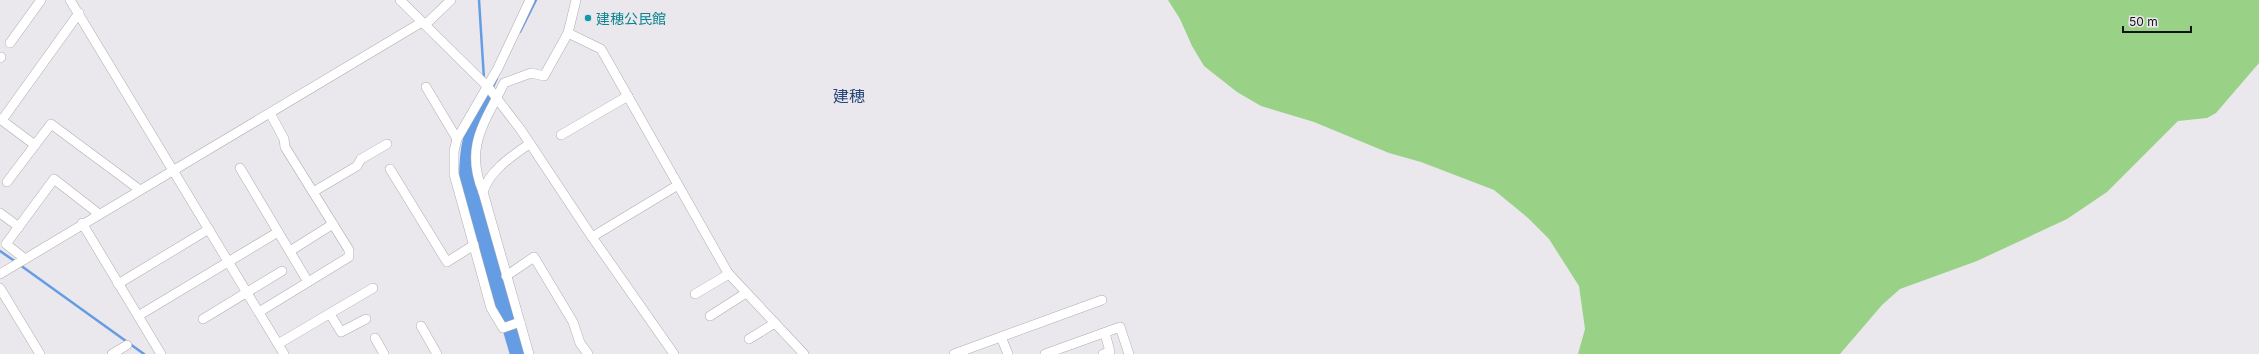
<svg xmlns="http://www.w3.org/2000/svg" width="2259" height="354" font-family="Inter,'Noto Sans JP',sans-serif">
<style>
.green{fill:#99d287}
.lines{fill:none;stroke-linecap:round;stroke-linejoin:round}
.stream{stroke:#659de4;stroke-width:2.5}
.river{stroke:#659de4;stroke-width:16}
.street-casing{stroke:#afacb1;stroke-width:10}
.street{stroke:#fff;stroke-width:9}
.culture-dot{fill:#0f9aa8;stroke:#eae8ec;stroke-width:1.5}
.labels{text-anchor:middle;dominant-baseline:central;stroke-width:4;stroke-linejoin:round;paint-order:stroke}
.culture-label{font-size:14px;fill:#0d838f;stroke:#eae8ec;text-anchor:start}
.quarter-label{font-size:16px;fill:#25457b;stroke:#eae8ec}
</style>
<rect width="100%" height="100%" fill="#eae8ec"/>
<polygon class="green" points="1168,0 2259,0 2259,63 2216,113 2207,118 2178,121 2107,192 2067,219 1977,261 1900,289 1882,305 1840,354 1578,354 1585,329 1579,286 1549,239 1528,218 1494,190 1421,162 1389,153 1314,122 1261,106 1237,92 1204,66 1192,46 1180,19"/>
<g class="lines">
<g class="stream">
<polyline points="479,0 484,79"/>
<polyline points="520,32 536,0"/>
<polyline points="492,89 497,78"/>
<polyline points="486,102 490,94"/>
<polyline points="0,251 16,262"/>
<polyline points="20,265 144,354"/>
</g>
<path class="river" d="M486 102C471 133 467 146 467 181L518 354"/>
<g class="street-casing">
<g id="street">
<polyline points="70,0 284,354"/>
<polyline points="400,0 488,87 521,130 592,237 674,354"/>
<polyline points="576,0 568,33 601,49 728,273 804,354"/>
<polyline points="425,25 451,0"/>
<polyline points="10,43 41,0"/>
<polyline points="0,58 1,57"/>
<polyline points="426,87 457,139"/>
<polyline points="0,119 35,145 51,124 140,190"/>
<polyline points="2,120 79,13"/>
<polyline points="561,135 628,96"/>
<polyline points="240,168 308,282"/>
<polyline points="390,169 447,262 474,245"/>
<polyline points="7,182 35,145"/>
<polyline points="313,192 357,166 361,159 387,144"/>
<path d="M483 192C464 146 485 123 504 83L531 73 544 76 568 33"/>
<polyline points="0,213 19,227"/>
<polyline points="82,223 161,354"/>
<polyline points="592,237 678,185"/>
<polyline points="290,251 333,224"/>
<polyline points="25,259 6,244 54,179 99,214"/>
<polyline points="0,274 422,22"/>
<polyline points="506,276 534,257 573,322 580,343 588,354"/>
<polyline points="118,284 209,229"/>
<polyline points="0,288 40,354"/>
<polyline points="695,294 729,274"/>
<polyline points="259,312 349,257 349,250 285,147 284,139 270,113"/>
<polyline points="330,314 341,332 366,319"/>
<polyline points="138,316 278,232"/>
<polyline points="710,316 746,293"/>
<polyline points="203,319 282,271"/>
<polyline points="520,322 503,328 491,308 454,174 454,151 457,139 498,68 530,0"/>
<polyline points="421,326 437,354"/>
<polyline points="1001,337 1008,354"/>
<polyline points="375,338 384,354"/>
<polyline points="749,339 775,323"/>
<polyline points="278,344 373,288"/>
<polyline points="112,354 127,345"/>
<path d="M529 354 483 192C489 171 512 156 529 144"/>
<polyline points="954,354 1102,300"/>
<polyline points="1045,354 1120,327 1129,354"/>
<polyline points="1103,354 1110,352 1105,333"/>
</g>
</g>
<use href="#street" class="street"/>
</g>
<circle class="culture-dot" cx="588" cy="18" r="4"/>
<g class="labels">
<g class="culture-label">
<text x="596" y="18">建穂公民館</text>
</g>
<g class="quarter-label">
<text x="849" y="96">建穂</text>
</g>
</g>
<path d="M2123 26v6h68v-6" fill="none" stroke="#151415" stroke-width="2"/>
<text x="2129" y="26" font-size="12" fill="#151415" stroke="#eae8ec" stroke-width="3" paint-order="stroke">50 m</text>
</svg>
